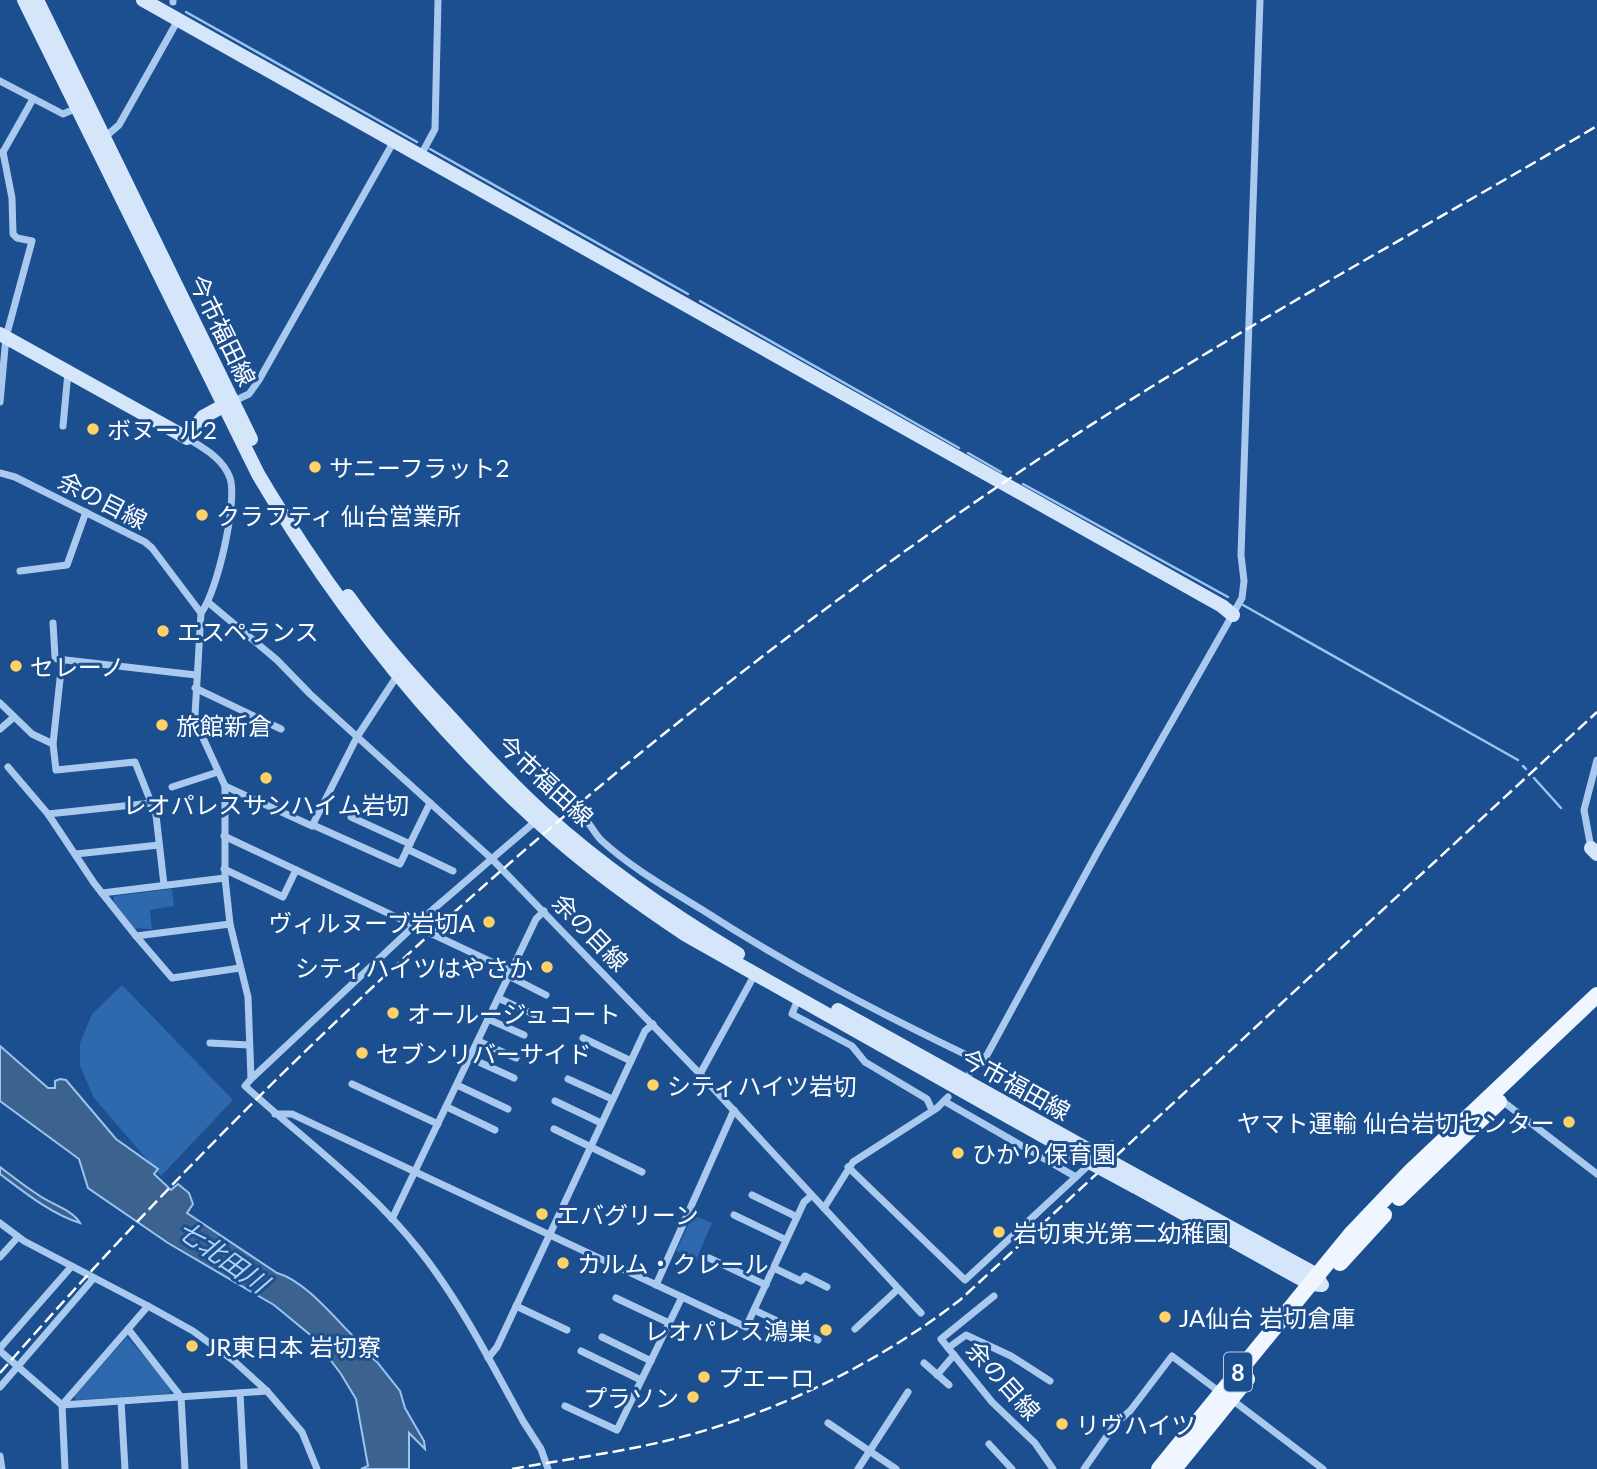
<svg xmlns="http://www.w3.org/2000/svg" width="1597" height="1469" font-family="Lato,'Noto Sans JP',sans-serif">
<style>
.green{fill:#2e69ad}
.water{fill:#3c6290;stroke:#9cc4f0;stroke-width:2}
.lines{fill:none;stroke-linecap:round;stroke-linejoin:round}
.stream{stroke:#9cc4f0;stroke-width:2.5}
.street{stroke:#a9c9ee;stroke-width:7}
.secondary{stroke:#d6e6fa;stroke-width:14}
.primary{stroke:#f0f6ff;stroke-width:16}
.rail{stroke:#fff;stroke-width:2.5;stroke-dasharray:12 5;stroke-linecap:butt}
.secondary-bridge{stroke:#d6e6fa;stroke-width:14}
.poi-dot{fill:#ffd166;stroke:#1b4f8f;stroke-width:2.5}
.labels{text-anchor:middle;dominant-baseline:central;stroke-width:6;stroke-linejoin:round;paint-order:stroke}
.shield{fill:#1b4f8f;stroke:#bbcadd;stroke-width:2}
.shield-label{font-size:23px;font-weight:bold;fill:#fff}
.street-label{font-size:24px;fill:#fff;stroke:#1b4f8f}
.poi-label{font-size:24px;fill:#fff;stroke:#1b4f8f;text-anchor:start}
.water-label{font-size:26px;font-style:italic;fill:#b5d3f5;stroke:#1b4f8f}
</style>
<rect width="100%" height="100%" fill="#1b4f8f"/>
<g class="green">
<polygon points="172,889 174,906 150,910 152,929 134,928 114,902 114,896"/>
<polygon points="122,985 233,1100 161,1176 94,1098 80,1066 80,1043 92,1014"/>
<polygon points="693,1215 712,1223 696,1260 676,1251"/>
<polygon points="127,1337 172,1388 169,1394 76,1400 74,1396"/>
</g>
<g class="water">
<path d="M0 1046 48 1088H55V1081L60 1079 66 1080 116 1139 158 1169 154 1174 171 1190 178 1184 189 1193 193 1204 187 1213 277 1273C306 1281 336 1320 358 1341L362 1349 377 1362 400 1391 405 1408 424 1441 425 1449 409 1433V1469H361L368 1466 356 1399 341 1374 314 1338 274 1305 168 1243 88 1188 79 1159 0 1101Z"/>
<path d="M0 1167C12 1176 24 1186 37 1194 50 1204 72 1209 80 1223 51 1214 24 1192 0 1174Z"/>
</g>
<g class="lines">
<g class="stream">
<polyline points="186,12 417,142"/>
<polyline points="430,149 688,294"/>
<polyline points="700,301 959,448"/>
<polyline points="968,453 1001,472"/>
<polyline points="1023,484 1228,597"/>
<polyline points="1243,605 1518,760"/>
<polyline points="1523,766 1526,769"/>
<polyline points="1534,778 1561,808"/>
</g>
<g class="street">
<polyline points="173,2 173,0"/>
<polyline points="0,81 63,114 77,108"/>
<polyline points="105,137 119,125 178,20"/>
<polyline points="3,152 33,99"/>
<polyline points="0,153 3,152 12,198 13,234 17,238 32,241 6,337 0,402"/>
<polyline points="421,155 435,129 438,0"/>
<polyline points="232,402 249,394 259,380 394,141"/>
<polyline points="63,426 68,372"/>
<path d="M187 438C203 448 223 458 230 478 238 501 217 593 201 613L195 715 198 727 225 786V878L230 924 248 997 251 1079 245 1086C304 1140 370 1187 420 1251 461 1303 491 1363 523 1421L541 1449 548 1469"/>
<polyline points="0,473 15,477 145,542 152,548 201,613"/>
<polyline points="20,571 67,565 86,512"/>
<polyline points="209,603 277,660 310,694 492,859 700,1074 921,1313"/>
<polyline points="53,623 55,657 57,659 196,675"/>
<polyline points="195,688 281,729"/>
<polyline points="0,703 32,734 53,744 56,770 135,762 156,815 164,885"/>
<polyline points="0,729 14,717"/>
<polyline points="53,744 62,661"/>
<polyline points="8,767 48,814 94,883 136,936 230,924"/>
<polyline points="225,786 312,826 357,737 397,676"/>
<polyline points="172,787 218,772"/>
<polyline points="48,814 152,803"/>
<path d="M581 815C590 822 593 832 601 840 630 867 667 888 701 909 792 968 883 1015 981 1062"/>
<polyline points="351,817 410,844"/>
<polyline points="313,825 400,864 430,803"/>
<polyline points="224,836 511,971"/>
<polyline points="1591,848 1584,810 1597,760"/>
<polyline points="407,849 453,871"/>
<polyline points="76,854 159,845"/>
<polyline points="224,869 283,897 296,870"/>
<polyline points="102,893 225,878"/>
<polyline points="136,936 172,978 240,968"/>
<polyline points="509,976 546,995"/>
<polyline points="498,998 540,1017"/>
<polyline points="798,999 792,1014 852,1046 865,1062 927,1099 932,1110"/>
<polyline points="488,1019 524,1035"/>
<polyline points="583,1038 631,1061"/>
<polyline points="478,1041 516,1058"/>
<polyline points="210,1043 249,1045"/>
<polyline points="470,1058 514,1078"/>
<polyline points="970,1073 987,1055 1098,851 1242,598 1244,581 1241,555 1260,0"/>
<polyline points="700,1074 755,974"/>
<polyline points="251,1079 415,925 537,820"/>
<polyline points="568,1079 612,1099"/>
<polyline points="352,1084 438,1124"/>
<polyline points="457,1085 508,1109"/>
<polyline points="1501,1100 1597,1174"/>
<polyline points="555,1101 601,1123"/>
<polyline points="944,1101 1076,1177"/>
<polyline points="447,1107 495,1130"/>
<polyline points="275,1114 292,1114 746,1327 804,1202 811,1196"/>
<polyline points="554,1129 642,1172"/>
<polyline points="1100,1155 1112,1144"/>
<polyline points="848,1167 965,1280 1091,1163"/>
<polyline points="752,1195 797,1217"/>
<polyline points="824,1208 853,1162 937,1108 948,1097"/>
<polyline points="734,1215 786,1240"/>
<polyline points="392,1219 536,919 544,911"/>
<polyline points="0,1223 24,1241 148,1306 193,1331 234,1361 267,1391 302,1432 317,1469"/>
<polyline points="0,1257 18,1237"/>
<polyline points="709,1258 766,1285"/>
<polyline points="774,1268 801,1281 805,1276 827,1287"/>
<polyline points="656,1285 734,1110"/>
<polyline points="994,1296 941,1339 992,1402 1035,1443 1053,1469"/>
<polyline points="616,1298 669,1323"/>
<polyline points="516,1306 567,1330"/>
<polyline points="754,1310 818,1340"/>
<polyline points="128,1329 181,1397 185,1469"/>
<polyline points="855,1329 898,1289"/>
<polyline points="602,1337 651,1361"/>
<polyline points="0,1348 71,1267"/>
<polyline points="948,1348 966,1335 1011,1356 1050,1381"/>
<polyline points="0,1351 62,1405 267,1391"/>
<polyline points="581,1351 641,1380"/>
<polyline points="488,1358 497,1347 645,1031 653,1024"/>
<polyline points="924,1363 949,1385"/>
<polyline points="937,1375 954,1355"/>
<polyline points="0,1387 93,1279"/>
<polyline points="240,1393 244,1469"/>
<polyline points="1231,1399 1323,1469"/>
<polyline points="121,1401 125,1469"/>
<polyline points="565,1406 617,1430 682,1297"/>
<polyline points="828,1423 896,1469"/>
<polyline points="989,1444 1012,1469"/>
<polyline points="0,1456 2,1469"/>
<polyline points="65,1469 62,1405 148,1306"/>
<polyline points="858,1469 908,1392"/>
<polyline points="1084,1469 1116,1423 1130,1411 1172,1356 1221,1393"/>
</g>
<g class="secondary">
<path d="M24 0 258 474C339 611 435 732 555 837 596 873 641 905 686 935L1084 1159"/>
<polyline points="37,0 251,439"/>
<polyline points="143,0 1222,606 1233,615"/>
<polyline points="0,334 187,438 203,417 223,406"/>
<path d="M348 596C379 640 414 679 451 718 481 751 511 784 544 814 603 867 669 913 738 954"/>
<polyline points="1591,848 1597,854"/>
<polyline points="838,1010 1091,1151"/>
<polyline points="1140,1178 1317,1275 1321,1284"/>
<polyline points="1134,1186 1310,1284 1322,1285"/>
</g>
<g class="primary">
<polyline points="1399,1198 1499,1102"/>
<polyline points="1340,1263 1384,1215"/>
<polyline points="1159,1469 1351,1234 1411,1171 1597,995"/>
<polyline points="1174,1469 1247,1379"/>
</g>
<g class="rail">
<path d="M0 1373C310 1018 666 704 1060 445 1234 331 1417 232 1597 126"/>
<path d="M512 1469C556 1461 600 1455 643 1446 756 1423 869 1370 960 1300L1597 712"/>
</g>
<g class="secondary-bridge">
<polyline points="1091,1151 1140,1178"/>
<polyline points="1084,1159 1134,1186"/>
</g>
</g>
<g class="poi-dot">
<circle cx="93" cy="429" r="7"/>
<circle cx="315" cy="467" r="7"/>
<circle cx="202" cy="515" r="7"/>
<circle cx="163" cy="631" r="7"/>
<circle cx="16" cy="666" r="7"/>
<circle cx="162" cy="725" r="7"/>
<circle cx="266" cy="778" r="7"/>
<circle cx="489" cy="922" r="7"/>
<circle cx="547" cy="967" r="7"/>
<circle cx="393" cy="1013" r="7"/>
<circle cx="362" cy="1053" r="7"/>
<circle cx="653" cy="1085" r="7"/>
<circle cx="1569" cy="1122" r="7"/>
<circle cx="958" cy="1153" r="7"/>
<circle cx="542" cy="1214" r="7"/>
<circle cx="999" cy="1232" r="7"/>
<circle cx="563" cy="1263" r="7"/>
<circle cx="1165" cy="1317" r="7"/>
<circle cx="826" cy="1330" r="7"/>
<circle cx="192" cy="1346" r="7"/>
<circle cx="704" cy="1377" r="7"/>
<circle cx="693" cy="1397" r="7"/>
<circle cx="1062" cy="1424" r="7"/>
</g>
<g class="labels">
<rect class="shield" x="1224" y="1352.5" width="28" height="39" rx="5"/>
<g class="shield-label">
<text x="1238" y="1372">8</text>
</g>
<g class="street-label">
<text transform="translate(223 330) rotate(64)">今市福田線</text>
<text transform="translate(103 500) rotate(27)">余の目線</text>
<text transform="translate(546 780) rotate(43)">今市福田線</text>
<text transform="translate(591 932) rotate(46)">余の目線</text>
<text transform="translate(1016 1084) rotate(29)">今市福田線</text>
<text transform="translate(1004 1380) rotate(48)">余の目線</text>
</g>
<g class="poi-label">
<text x="107" y="429">ボヌール2</text>
<text x="329" y="467">サニーフラット2</text>
<text x="216" y="515">クラフティ 仙台営業所</text>
<text x="177" y="631">エスペランス</text>
<text x="30" y="666">セレーノ</text>
<text x="176" y="725">旅館新倉</text>
<text x="266" y="804" text-anchor="middle">レオパレスサンハイム岩切</text>
<text x="475" y="922" text-anchor="end">ヴィルヌーブ岩切A</text>
<text x="533" y="967" text-anchor="end">シティハイツはやさか</text>
<text x="407" y="1013">オールージュコート</text>
<text x="376" y="1053">セブンリバーサイド</text>
<text x="667" y="1085">シティハイツ岩切</text>
<text x="1555" y="1122" text-anchor="end">ヤマト運輸 仙台岩切センター</text>
<text x="972" y="1153">ひかり保育園</text>
<text x="556" y="1214">エバグリーン</text>
<text x="1013" y="1232">岩切東光第二幼稚園</text>
<text x="577" y="1263">カルム・クレール</text>
<text x="1179" y="1317">JA仙台 岩切倉庫</text>
<text x="812" y="1330" text-anchor="end">レオパレス鴻巣</text>
<text x="206" y="1346">JR東日本 岩切寮</text>
<text x="718" y="1377">プエーロ</text>
<text x="679" y="1397" text-anchor="end">プラソン</text>
<text x="1076" y="1424">リヴハイツ</text>
</g>
<g class="water-label">
<text transform="translate(223 1256) rotate(35)">七北田川</text>
</g>
</g>
</svg>
